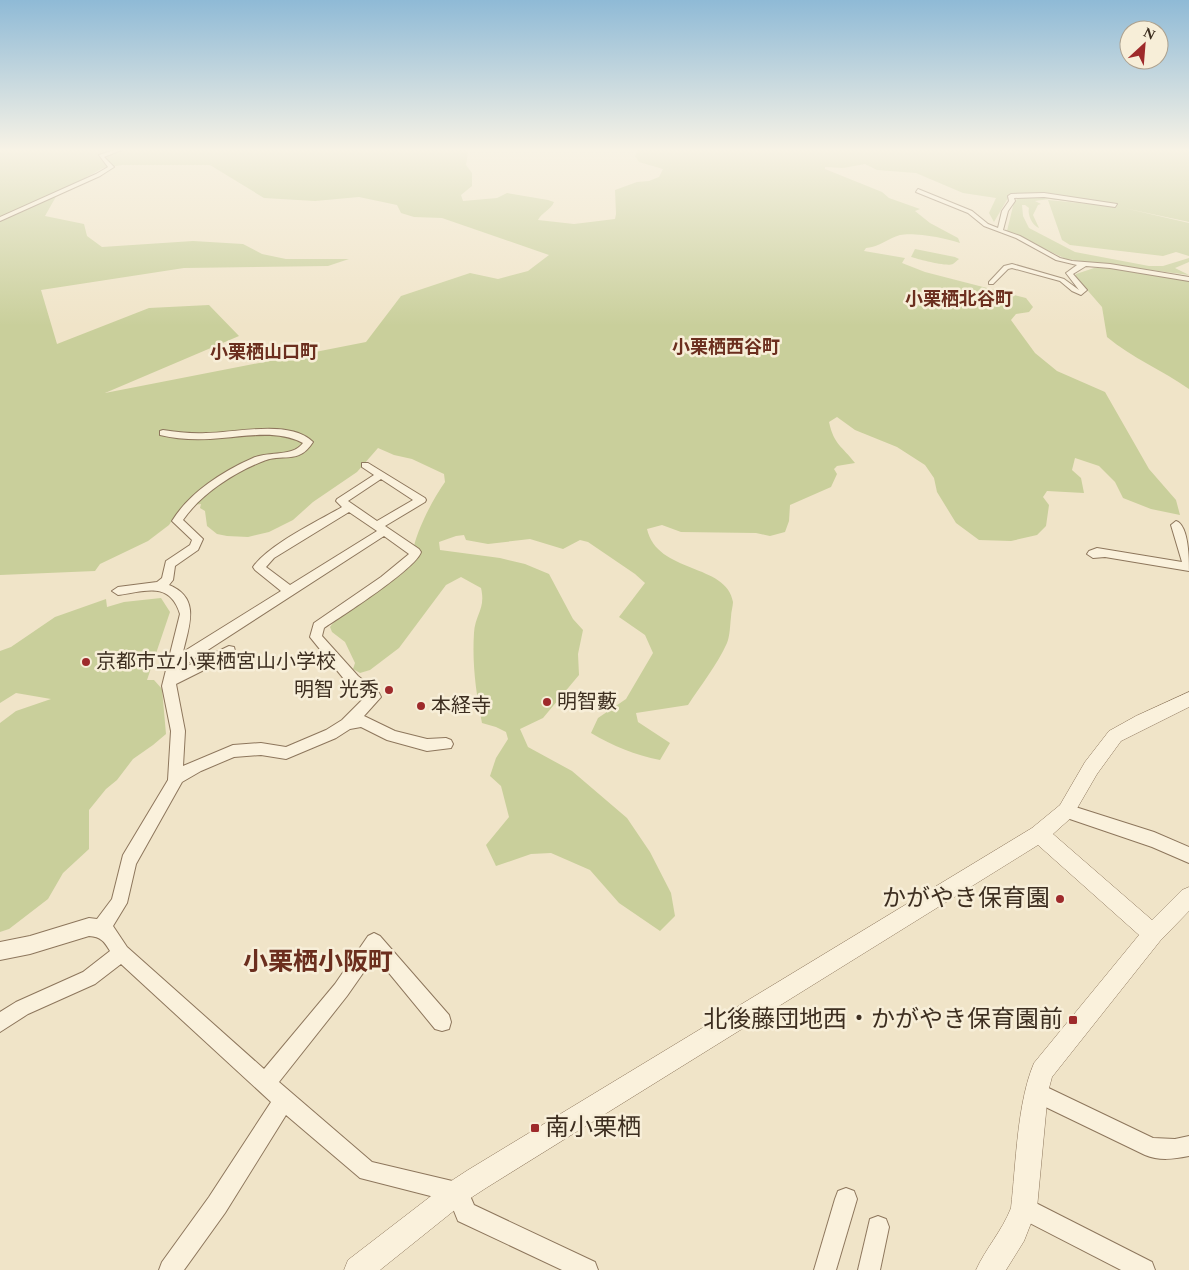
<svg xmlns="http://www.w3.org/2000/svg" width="1189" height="1270" font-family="Spectral,'Noto Sans JP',serif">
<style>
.green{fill:#c9cf9b;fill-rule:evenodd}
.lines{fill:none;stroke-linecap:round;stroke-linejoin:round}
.minor-casing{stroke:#8d765c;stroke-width:2}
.tertiary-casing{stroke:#8d765c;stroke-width:1}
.minor{fill:#faf1dc;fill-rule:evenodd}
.tertiary{fill:#faf1dc;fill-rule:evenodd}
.poi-dot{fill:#9e2a2b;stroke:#f7eed8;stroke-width:2}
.labels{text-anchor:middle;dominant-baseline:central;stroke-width:5;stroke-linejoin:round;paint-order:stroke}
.far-neighbourhood-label{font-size:18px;font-weight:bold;fill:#6b2e1e;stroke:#f7eed8}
.poi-label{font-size:20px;fill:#3d2e20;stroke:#f7eed8;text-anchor:start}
.near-poi-label{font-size:24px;fill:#3d2e20;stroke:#f7eed8;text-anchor:end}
.near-neighbourhood-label{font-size:25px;font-weight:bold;fill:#6b2e1e;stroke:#f7eed8}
</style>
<rect width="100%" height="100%" fill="#f0e4c8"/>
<g class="green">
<path d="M0 149H464L468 152 466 165 472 173V186L461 195 463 201 497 198 507 193 548 200 554 202C551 210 542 212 538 220L574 224 615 219 616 214 615 190 637 182 649 181 659 177 663 169 639 162 635 156 638 149H610H1189V222L1124 208 1189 223V256L1176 252 1163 256 1070 245 1062 240 1048 200 1090 204 1049 199 1035 201 1041 204 1038 205 1033 215 1039 228C1033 226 1027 215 1029 208L1025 205H1022L1023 216 1029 228 1075 252 1149 266H1163L1189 258V262L1175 268 1189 275 1066 259 1007 231 1014 202 1018 198H1008L994 222 989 213 996 198 963 193 916 173 877 170 865 164 843 168 825 167V169L882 192 889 198 920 209 915 211 930 223 958 238 960 243C946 238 914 232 900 235 888 238 880 247 866 248L864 251 905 258 902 263 925 272 1026 298 1033 307 1029 312 1016 314 1011 320 1035 353 1057 371 1105 392 1149 469 1176 500 1180 515 1151 509 1123 498 1115 482 1099 466 1075 458 1072 470 1081 478 1084 493 1047 491 1043 497 1049 505 1046 526 1037 535 1011 541 979 540 956 523 937 492 934 478 925 465 897 447 855 430 837 417 829 422C834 445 842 446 855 463L837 466 834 469 837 474 831 487 790 505 789 521 785 532 770 536 756 533 681 532 662 525 647 529C657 574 727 563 733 602 733 606 731 612 731 617 730 625 730 636 727 643 717 665 701 685 688 705L636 713 638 722 670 743 660 760C635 755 613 746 591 733L598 718 626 699 653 653 645 635 619 617 645 583 635 574 588 542 580 540 563 549 530 539 488 544 466 540 464 535 456 536 439 542 440 550 500 558 525 564 549 574 573 619 583 630 578 654 579 675 543 718 520 729 528 747 572 771 627 818 650 852 671 893 675 916 660 931 619 903 590 870 551 853 531 854 496 866 486 845 509 817 501 786 490 776 496 758 508 739 506 732 496 727 482 723C476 693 472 664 474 633 475 614 486 609 481 588L461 577 446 585 399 648 370 670 360 673 353 669 355 663 345 642 332 632 330 627C347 605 416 575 419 552L414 546C419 526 433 499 445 482L444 474 412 459 394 455 378 448 357 472 313 502 293 520 269 532 248 537 227 536 217 534 207 526 205 511 200 508 201 504 186 506 177 513 169 525 148 541 100 564 95 571 0 575ZM122 165H210L264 198 315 201 359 197 397 205 401 213 414 217 442 218 549 255 528 271 498 279 470 273 401 296 366 342 105 393 239 336 209 305 149 308 57 344 41 290 184 268 328 266 349 259H286L262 254 243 244 193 241 102 247 87 236 84 224 45 216 58 193 103 168Z"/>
<path d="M915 249 955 257 959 259C959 259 953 264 953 264 946 267 918 259 911 257Z"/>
<path d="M1104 267 1189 281V389C1162 370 1132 358 1107 337L1102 307 1075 276 1076 274 1094 268Z"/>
<polygon points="161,598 170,612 147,680 154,680 162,689 166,734 153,745 133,759 117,780 106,789 89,810 89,849 63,873 48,899 9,929 0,932 0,723 16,711 51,699 16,693 0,703 0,651 11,647 55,617 106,599 107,607 124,602"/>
</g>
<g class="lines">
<g class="minor-casing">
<g id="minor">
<polygon points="118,149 124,149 104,157 114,167 100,176 0,221 0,217 96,174 108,167 99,155"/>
<polygon points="918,189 972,211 988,224 998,228 1002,211 1009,201 1008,196 1011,194 1044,193 1117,204 1115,207 1044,197 1014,198 1015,201 1008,211 1003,230 1020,236 1060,258 1072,261 1110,264 1189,277 1189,281 1110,268 1086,266 1073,274 1087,290 1081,295 1072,291 1060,281 1012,268 1008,269 993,284 989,284 989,282 1004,266 1012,264 1064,279 1079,290 1066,273 1077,265 1056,260 1016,238 984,226 968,213 916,192"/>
<path d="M163 430C177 432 192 434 206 433 235 433 290 419 313 442 298 466 282 452 261 462 233 473 200 495 183 520L203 539 198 550 175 566 173 580 169 585C201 598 189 626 183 652L281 591 255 570 253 567C268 545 318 521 342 507L336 501 337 499 374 475 362 467V463H368L425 498 426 500 425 502 385 526 419 549 421 552C416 569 342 616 324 628L322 636 358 676 379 693 381 697 364 716 395 731 427 739 446 738 451 740 453 744 451 748 427 751 387 740 361 727 350 729 336 738 286 759 261 755 234 757 201 771 182 782 136 864 127 903 113 926 127 947 264 1069 335 984 368 936 374 933 380 936 449 1015 451 1022 449 1029 442 1031 435 1029 375 956 347 996 279 1082 372 1162 465 1184 474 1205 595 1262 598 1270H562L458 1221 450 1201 360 1178 286 1115 225 1213 184 1270H159L162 1262 209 1197 271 1102 121 964 95 984 28 1014 0 1032V1012L16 1002 83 972 110 951C104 941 101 937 89 936L30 954 0 960V942L30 936 89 918 97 919 112 899 123 855 168 780 171 731 162 686 180 614C170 581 145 591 118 595L112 591 118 587 157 582 162 578 166 561 190 545 192 540 172 521C189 493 223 471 253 458 269 451 293 457 303 443 278 430 249 436 222 438 202 440 180 440 160 435V431ZM381 479 413 500 377 521 348 501ZM349 512 377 531 290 585 266 567 274 558ZM384 536 409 554 381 577 314 623 310 637 348 684 365 697 342 720 326 730 286 747 261 743 233 745 183 766 185 731 176 684 234 655 235 651 234 647 229 646 179 670 180 668Z"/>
<path d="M1176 521C1189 525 1189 560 1189 571L1105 557 1093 558 1087 554 1089 551 1097 548 1182 562 1171 525Z"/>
<polygon points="1066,804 1154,832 1189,847 1189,863 1152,847 1061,816 1058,811 1061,806"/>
<path d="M1036 1082 1153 1138 1175 1139 1189 1136V1156C1174 1159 1159 1161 1145 1155L1029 1099 1026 1092 1029 1085Z"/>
<polygon points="846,1188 854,1191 857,1199 836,1270 814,1270 835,1199 838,1191"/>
<polygon points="1024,1197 1152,1262 1155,1270 1121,1270 1016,1216 1013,1208 1016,1200"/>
<polygon points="878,1216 886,1219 889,1227 880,1270 858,1270 870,1219"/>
</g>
</g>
<g class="tertiary-casing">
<path id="tertiary" d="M1189 692V707L1121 741 1097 774 1072 817 1053 834 1152 920 1182 890 1189 887V911L1160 941 1052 1077 1048 1092 1037 1208 1024 1241 1006 1270H976C986 1248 1002 1231 1011 1208 1016 1164 1017 1103 1034 1063L1139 935 1038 845 486 1188 466 1201 380 1270H344L348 1260 448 1183 468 1170 1032 828 1060 805 1085 762 1109 731 1136 716Z"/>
</g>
<use href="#minor" class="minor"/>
<use href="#tertiary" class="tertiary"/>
</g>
<linearGradient id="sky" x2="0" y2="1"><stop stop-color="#8fbad6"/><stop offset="0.46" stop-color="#f8f3e6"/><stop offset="1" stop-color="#f8f3e6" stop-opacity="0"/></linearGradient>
<rect width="1189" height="326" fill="url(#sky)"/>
<g class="poi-dot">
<circle cx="86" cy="662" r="5"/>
<circle cx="389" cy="690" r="5"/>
<circle cx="547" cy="702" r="5"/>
<circle cx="421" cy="706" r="5"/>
<circle cx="1060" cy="899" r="5"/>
<rect x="1068" y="1015" width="10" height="10" rx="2.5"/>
<rect x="530" y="1123" width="10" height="10" rx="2.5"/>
</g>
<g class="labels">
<g class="far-neighbourhood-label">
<text x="959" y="299">小栗栖北谷町</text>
<text x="726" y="347">小栗栖西谷町</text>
<text x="264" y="352">小栗栖山口町</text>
</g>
<g class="poi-label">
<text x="96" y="662">京都市立小栗栖宮山小学校</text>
<text x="379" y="690" text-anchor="end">明智 光秀</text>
<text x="557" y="702">明智藪</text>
<text x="431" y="706">本経寺</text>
</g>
<g class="near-poi-label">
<text x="1050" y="899">かがやき保育園</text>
<text x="1063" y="1020">北後藤団地西・かがやき保育園前</text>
<text x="545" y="1128" text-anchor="start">南小栗栖</text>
</g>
<g class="near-neighbourhood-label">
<text x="318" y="963">小栗栖小阪町</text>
</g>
</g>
<g transform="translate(1144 45) rotate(26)"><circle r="24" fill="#f7eed8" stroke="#ada18e"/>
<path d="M0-4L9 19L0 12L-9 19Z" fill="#9e2a2b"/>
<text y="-8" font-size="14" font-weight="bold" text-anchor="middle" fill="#3d2e20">N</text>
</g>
</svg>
